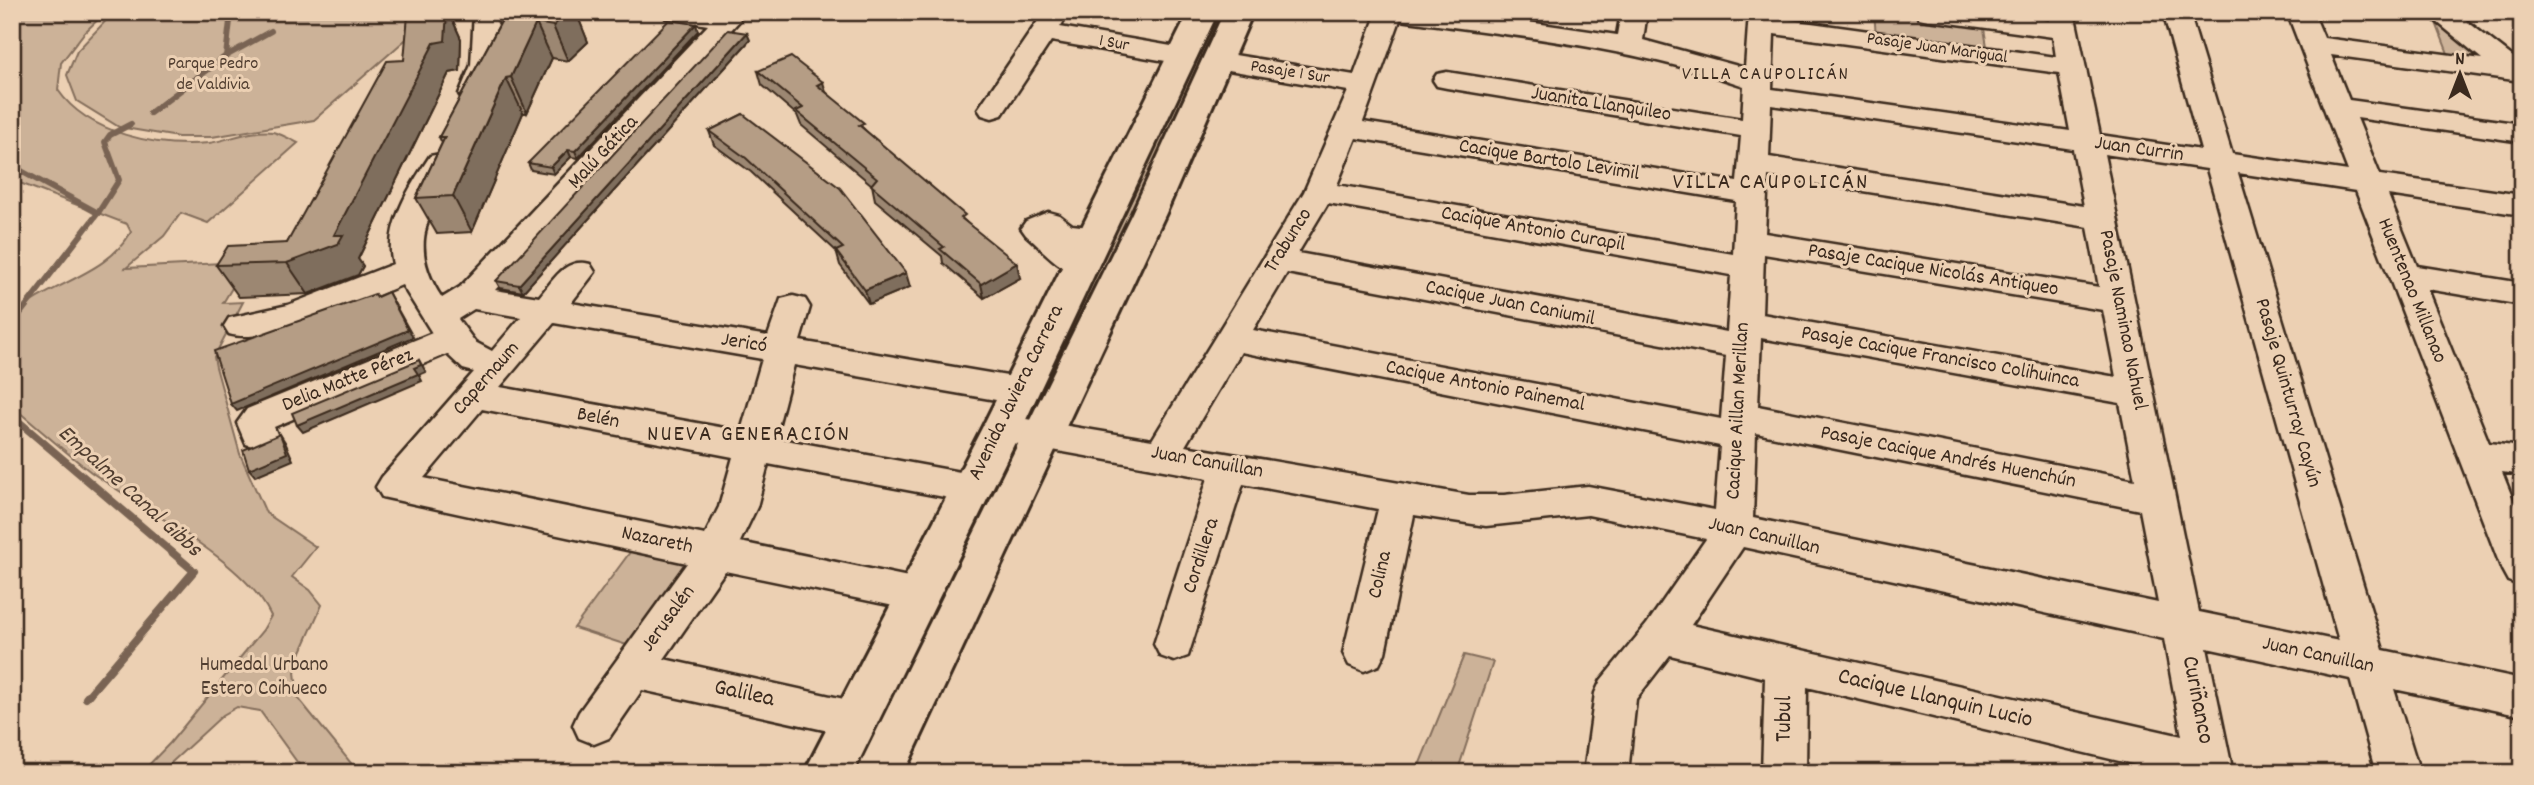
<svg xmlns="http://www.w3.org/2000/svg" width="2534" height="785" font-family="Dekko,sans-serif">
<style>
.green{fill:#ccb298;stroke:#846e5b;stroke-width:2}
.lines{fill:none;stroke-linecap:round;stroke-linejoin:round}
.stream-far1{stroke:#796452;stroke-width:6}
.stream{stroke:#796452;stroke-width:8}
.minor-casing{stroke:#3b2a1e;stroke-width:5}
.major-casing{stroke:#3b2a1e;stroke-width:6}
.minor{fill:#ecd0b3;fill-rule:evenodd}
.major{fill:#ecd0b3;fill-rule:evenodd}
.wall{fill:#9c8772;stroke:#3b2a1e;stroke-width:2}
.shaded-wall{fill:#7f6e5d;stroke:#3b2a1e;stroke-width:2}
.building{fill:#b59d85;stroke:#3b2a1e;stroke-width:2}
.labels{text-anchor:middle;dominant-baseline:central;stroke-width:6;stroke-linejoin:round;paint-order:stroke}
.far-street-label{font-size:18px;fill:#3b2a1e;stroke:#ecd0b3}
.far-park-label{font-size:18px;fill:#513e30;stroke:#ecd0b3}
.far-neighbourhood-label{font-size:19px;letter-spacing:2px;fill:#3b2a1e;stroke:#ecd0b3}
.street-label{font-size:21px;fill:#3b2a1e;stroke:#ecd0b3}
.park-label{font-size:21px;fill:#513e30;stroke:#ecd0b3}
.neighbourhood-label{font-size:23px;letter-spacing:2px;fill:#3b2a1e;stroke:#ecd0b3}
.water-label{font-size:23px;font-style:italic;fill:#503d2f;stroke:#ecd0b3}
.near-street-label{font-size:24px;fill:#3b2a1e;stroke:#ecd0b3}
</style>
<rect width="100%" height="100%" fill="#ecd0b3"/>
<filter id="ink" filterUnits="userSpaceOnUse"><feTurbulence type="fractalNoise" baseFrequency=".0143" numOctaves="2"/><feDisplacementMap in="SourceGraphic" scale="14" xChannelSelector="R" yChannelSelector="G"/><feConvolveMatrix kernelMatrix="1 2 1 2 8 2 1 2 1" color-interpolation-filters="sRGB"/></filter>
<g filter="url(#ink)">
<g class="green">
<path d="M12 12H106L84 33 61 63 58 90C88 134 158 148 209 143 228 140 254 129 273 132 281 134 290 139 298 143L208 223 181 213 164 236 126 268 222 263 241 273 223 303 243 302 214 357 216 367 240 454 266 513 316 547 292 577 310 590 322 605 299 656 295 672 298 698 359 773H305L260 711 237 707 223 715 160 773H141L170 743 263 630 271 616C247 562 141 508 91 472 64 451 38 428 12 406V317C49 282 106 276 131 232L127 224 12 180Z"/>
<polygon points="114,12 437,12 314,120 212,137 178,137 119,127 77,101 67,75 77,51"/>
<polygon points="1210,12 1232,12 1040,424 1019,419"/>
<polygon points="1874,12 1903,12 1983,23 1988,52 1876,36"/>
<polygon points="2433,15 2501,68 2451,61"/>
<polygon points="1003,446 1020,448 865,773 841,773"/>
<polygon points="636,544 697,558 636,648 574,628"/>
<polygon points="1464,655 1493,662 1457,773 1416,773"/>
</g>
<g class="lines">
<g class="stream-far1">
<polyline points="226,56 231,12"/>
<polyline points="150,113 226,56 271,31"/>
<polyline points="12,166 98,213 12,324"/>
<polyline points="98,213 119,180 105,142 110,135 131,124"/>
</g>
<polyline class="stream" points="12,416 194,571 86,698"/>
<g class="minor-casing">
<g id="minor">
<path d="M474 12H500C499 43 501 73 483 100L473 102 463 100 459 94 471 65Z"/>
<path d="M662 12H728L736 14 740 20 495 290 539 297C554 280 565 257 590 264L595 272 571 303 768 336 781 299 793 296 805 299 810 307 800 341 1019 378 1031 382 1036 391 1031 400 1019 404 794 365 775 438 971 474 984 478 990 488 984 498 971 502 768 464 757 507 740 542 918 579 932 583 938 595 932 607 918 611 725 571 664 659 871 705 877 718 871 731 856 737 642 690 609 738 594 744 579 738 573 725 579 712 687 563 382 497 376 487 382 477 474 372 463 369 447 354 274 427 277 434 272 444 259 448 246 444 237 423 247 409 432 333 402 285C362 301 269 346 229 334L224 326 229 318 288 305 393 264C383 228 410 186 430 156L440 154 450 156 455 163C430 214 406 244 442 298L460 287 708 25 666 18ZM474 309 521 317 492 351 475 342 458 319ZM554 323 762 359 741 431 500 387ZM482 409 733 457 719 507 705 535 424 478Z"/>
<polygon points="1044,12 1070,12 1060,27 1183,48 1193,50 1197,56 1193,62 1183,64 1051,41 1002,115 992,118 982,115 978,109"/>
<path d="M1377 12H1460L1617 35 1621 12H1647L1643 40 1745 68 1749 12H1775V18L2056 57 2053 37 1928 20 1919 18 1915 12H1986L2050 21 2048 12H2074L2100 135 2201 150 2163 12H2189L2232 154 2348 171 2287 12H2313L2324 38 2482 59 2425 12H2455L2522 64V78L2514 80 2331 55 2349 100 2522 124V142L2357 118 2380 175 2522 195V215L2388 195 2417 266 2522 283V305L2427 289 2489 443 2522 447V475L2502 472 2522 522V586L2508 581 2502 570 2356 191 2238 173 2383 650 2522 679V716L2394 689 2420 773H2376L2350 679 2207 648 2233 773H2170L1807 687 1806 773H1762L1765 678 1670 655 1636 699 1628 773H1584L1595 693 1601 680 1647 624 1706 539 1588 515 1486 526 1414 515 1385 653 1379 665 1364 671 1349 665 1343 653 1378 509 1243 484 1188 656 1174 661 1160 656 1154 644 1208 478 1002 441 989 437 984 428 989 419 1002 415 1152 440 1304 192 1348 91 1217 68 1207 66 1203 60 1207 54 1217 52 1354 75ZM1400 20C1517 36 1632 47 1744 86L1742 119 1447 72 1437 74 1433 80 1437 86 1447 88 1741 136 1737 182 1363 122ZM1774 34 2059 73 2070 131 1772 89ZM1771 105 2073 149 2084 206 1769 157ZM1356 138 1736 201 1733 254 1337 185ZM2104 154 2207 169 2339 641 2199 612ZM1768 176 2088 227 2099 287 1765 233ZM1328 203 1731 275 1727 332 1298 253ZM1764 254 2103 310 2116 377 1762 314ZM1287 273 1726 356 1721 419 1253 330ZM1761 338 2120 403 2135 480 1758 406ZM1241 352 1720 446 1715 510 1588 486 1504 495H1469L1185 446ZM1756 433 2140 510 2158 603 1753 518ZM1743 547 2164 639 2182 736 1691 625Z"/>
<path d="M1048 212 1059 215 1072 225 1106 229 1111 236 1106 243 1078 246 1096 264 1091 272C1065 279 1045 251 1026 235L1021 228 1026 221Z"/>
</g>
</g>
<g class="major-casing">
<g id="major">
<polygon points="1189,12 1218,12 1022,428 853,773 804,773 982,428"/>
<polygon points="1224,12 1253,12 1166,213 904,773 856,773 1132,213"/>
</g>
</g>
<use href="#minor" class="minor"/>
<use href="#major" class="major"/>
</g>
<g class="wall">
<polygon points="426,12 449,12 461,39 460,71 449,73 358,259 363,266 358,275 308,294 239,297 216,265 287,243 404,60"/>
<polygon points="501,12 576,12 588,42 568,61 552,58 527,113 523,113 472,232 437,234 416,198 442,143 439,137 499,25 495,17"/>
<polygon points="698,31 578,158 571,157 554,174 531,170 528,163"/>
<polygon points="750,40 523,292 500,288 496,281"/>
<polygon points="758,71 826,92 866,131 966,222 1020,278 984,298 943,263 942,256 875,200 872,185 801,125 797,115 762,85"/>
<polygon points="743,114 910,287 869,304 840,265 836,251 751,172 714,145 709,131"/>
</g>
<g class="shaded-wall">
<polygon points="447,12 449,12 461,39 460,71 449,73 358,259 363,266 358,275 308,294 287,263 334,235"/>
<polygon points="568,12 576,12 588,42 568,61 553,26"/>
<polygon points="536,23 552,58 527,113 511,77"/>
<polygon points="696,24 698,31 578,158 575,151"/>
<polygon points="747,33 750,40 523,292 519,285"/>
<polygon points="506,78 523,113 472,232 453,196"/>
<polygon points="823,82 827,96 817,85"/>
<polygon points="568,150 571,157 554,174 551,167"/>
<polygon points="1017,263 1020,278 984,298 981,284"/>
<polygon points="906,273 910,287 869,304 865,290"/>
<polygon points="388,292 413,337 237,411 231,404"/>
<polygon points="419,360 426,372 419,375 422,381 303,432 297,425 414,368"/>
<polygon points="280,434 285,442 293,460 255,476 249,469"/>
</g>
<g class="building">
<polygon points="426,12 447,12 445,41 434,43 334,235 343,235 338,244 287,263 216,265 228,246 287,243 387,61 404,60 408,15"/>
<polygon points="501,12 568,12 553,26 536,23 511,77 506,78 453,196 416,198 445,137 439,137 503,18 495,17"/>
<polygon points="669,20 696,24 575,151 568,150 551,167 528,163"/>
<polygon points="728,30 747,33 519,285 496,281"/>
<polygon points="791,57 823,82 817,85 864,123 859,125 965,215 961,218 1017,263 981,284 940,249 944,247 871,185 877,178 796,111 803,108 758,71"/>
<polygon points="743,114 840,188 906,273 865,290 836,251 843,248 746,158 709,131"/>
<polygon points="388,292 408,330 231,404 214,351 375,294 377,297"/>
<polygon points="419,360 421,365 414,368 418,374 297,425 292,413"/>
<polygon points="280,434 287,453 249,469 243,450"/>
</g>
</g>
<g class="labels">
<g class="far-street-label">
<text transform="translate(1114 44) rotate(10)">1 Sur</text>
<text transform="translate(1937 49) rotate(8)">Pasaje Juan Marigual</text>
<text transform="translate(1290 73) rotate(9)">Pasaje 1 Sur</text>
</g>
<g class="far-park-label">
<text x="213" y="64">Parque Pedro<tspan x="213" dy="21">de Valdivia</tspan></text>
</g>
<g class="far-neighbourhood-label">
<text x="1766" y="75">VILLA CAUPOLICÁN</text>
</g>
<g class="street-label">
<text transform="translate(1601 105) rotate(9)">Juanita Llanquileo</text>
<text transform="translate(2139 150) rotate(8)">Juan Currin</text>
<text transform="translate(604 153) rotate(-47)">Malú Gática</text>
<text transform="translate(1549 161) rotate(9)">Cacique Bartolo Levimil</text>
<text transform="translate(1533 230) rotate(10)">Cacique Antonio Curapil</text>
<text transform="translate(1289 241) rotate(-58)">Trabunco</text>
<text transform="translate(1933 271) rotate(9)">Pasaje Cacique Nicolás Antiqueo</text>
<text transform="translate(2411 291) rotate(68)">Huentenao Millanao</text>
<text transform="translate(1510 304) rotate(11)">Cacique Juan Caniumil</text>
<text transform="translate(2122 320) rotate(79)">Pasaje Naminao Nahuel</text>
<text transform="translate(744 344) rotate(9)">Jericó</text>
<text transform="translate(1940 358) rotate(10)">Pasaje Cacique Francisco Colihuinca</text>
<text transform="translate(487 379) rotate(-49)">Capernaum</text>
<text transform="translate(348 381) rotate(-22)">Delia Matte Pérez</text>
<text transform="translate(1485 387) rotate(11)">Cacique Antonio Painemal</text>
<text transform="translate(1017 393) rotate(-64)">Avenida Javiera Carrera</text>
<text transform="translate(2287 393) rotate(74)">Pasaje Quinturray Cayún</text>
<text transform="translate(1739 411) rotate(-87)">Cacique Aillan Merillan</text>
<text transform="translate(598 419) rotate(11)">Belén</text>
<text transform="translate(1948 458) rotate(11)">Pasaje Cacique Andrés Huenchún</text>
<text transform="translate(1207 463) rotate(10)">Juan Canuillan</text>
<text transform="translate(1764 537) rotate(13)">Juan Canuillan</text>
<text transform="translate(657 541) rotate(12)">Nazareth</text>
<text transform="translate(1202 556) rotate(-72)">Cordillera</text>
<text transform="translate(1381 575) rotate(-77)">Colina</text>
<text transform="translate(669 619) rotate(-54)">Jerusalén</text>
<text transform="translate(2318 656) rotate(12)">Juan Canuillan</text>
</g>
<g class="park-label">
<text x="264" y="666">Humedal Urbano<tspan x="264" dy="24">Estero Coihueco</tspan></text>
</g>
<g class="neighbourhood-label">
<text x="1771" y="183">VILLA CAUPOLICÁN</text>
<text x="749" y="435">NUEVA GENERACIÓN</text>
</g>
<g class="water-label">
<text transform="translate(129 492) rotate(42)">Empalme Canal Gibbs</text>
</g>
<g class="near-street-label">
<text transform="translate(744 694) rotate(12)">Galilea</text>
<text transform="translate(1935 699) rotate(13)">Cacique Llanquin Lucio</text>
<text transform="translate(2197 700) rotate(79)">Curiñanco</text>
<text transform="translate(1785 719) rotate(-89)">Tubul</text>
</g>
</g>
<rect width="2534" height="785" fill="none" stroke="#ecd0b3" stroke-width="42"/>
<rect x="21" y="21" width="2492" height="743" fill="none" stroke="#3b2a1e" stroke-width="2.5" filter="url(#ink)"/>
<g transform="translate(2460 74)" stroke="#ecd0b3" stroke-width="5" paint-order="stroke">
<path d="M0-5L12 26L0 18L-12 26Z" fill="#3b2a1e"/>
<text y="-10" font-size="19" font-weight="bold" text-anchor="middle" fill="#3b2a1e">N</text>
</g>
</svg>
